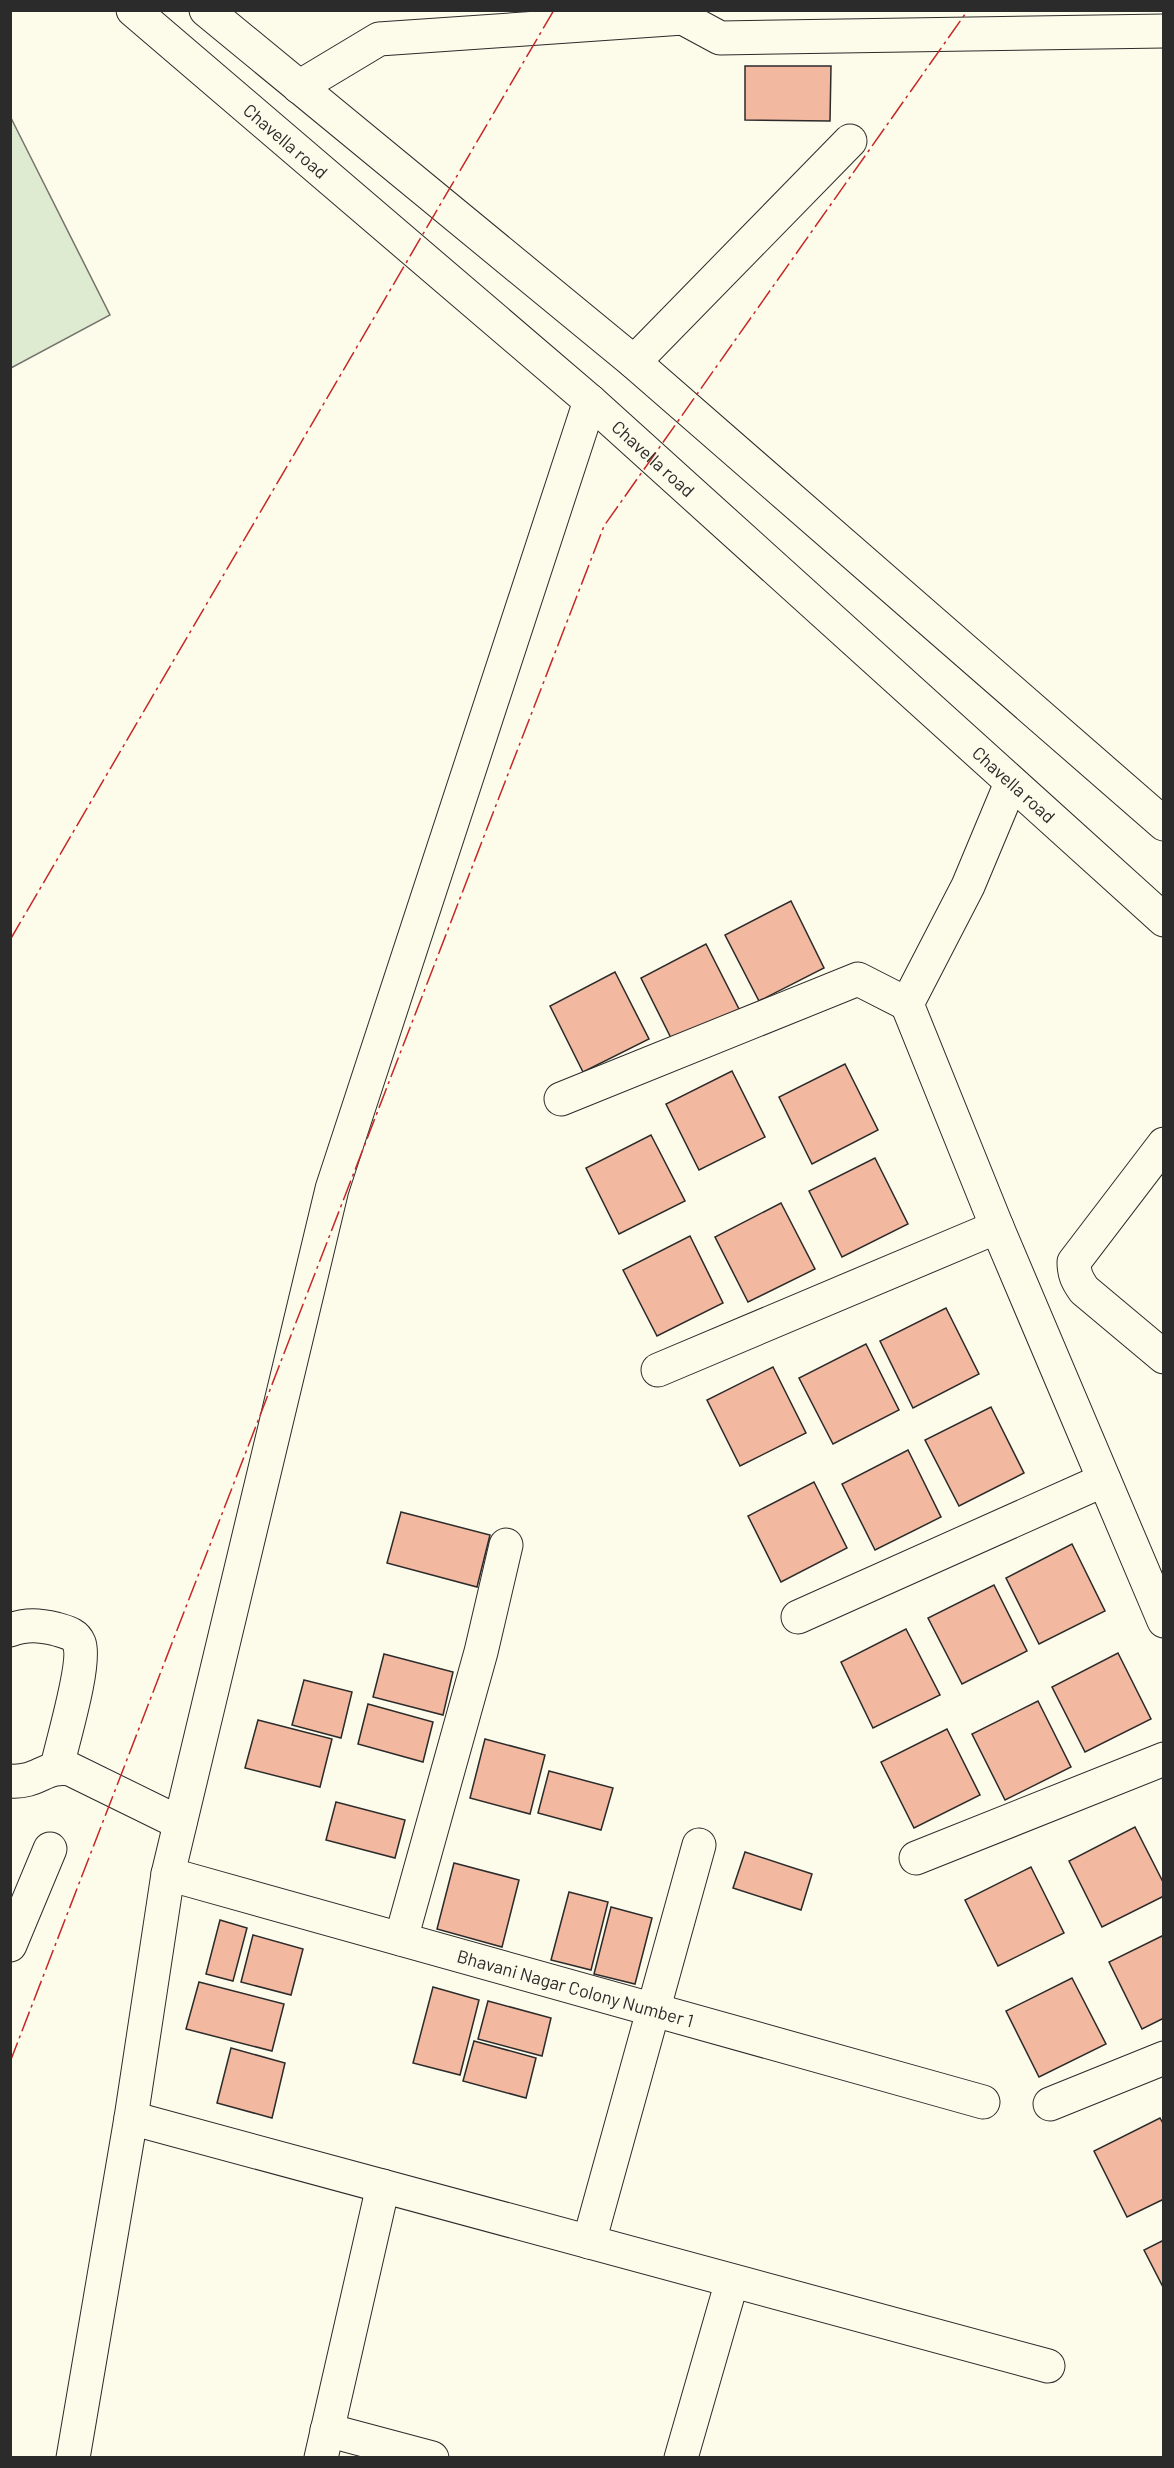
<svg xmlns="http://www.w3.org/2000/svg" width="1174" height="2468" font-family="Barlow,sans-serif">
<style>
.green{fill:#deebd1;stroke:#74746e;stroke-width:1.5}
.building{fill:#f2b8a0;stroke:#2b2b2b;stroke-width:1.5}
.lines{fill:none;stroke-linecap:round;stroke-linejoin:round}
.minor-casing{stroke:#2b2b2b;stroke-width:35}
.highway-casing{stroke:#2b2b2b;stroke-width:35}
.minor{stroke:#fdfbea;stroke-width:33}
.highway{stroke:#fdfbea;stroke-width:33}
.power{stroke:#c62828;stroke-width:1.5;stroke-dasharray:21 4.5 3 4.5;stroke-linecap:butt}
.labels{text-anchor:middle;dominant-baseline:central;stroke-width:4.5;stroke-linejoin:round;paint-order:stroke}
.street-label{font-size:18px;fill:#2b2b2b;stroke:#fdfbea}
</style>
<rect width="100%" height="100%" fill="#fdfbea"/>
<polygon class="green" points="11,118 110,315 11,368 10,368"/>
<g class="building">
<polygon points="745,66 831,66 830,121 745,120"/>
<polygon points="791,901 824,968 759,1001 725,935"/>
<polygon points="706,944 740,1011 674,1044 641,978"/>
<polygon points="615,972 649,1039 583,1072 550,1006"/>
<polygon points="845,1064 878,1130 812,1164 779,1097"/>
<polygon points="732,1071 765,1137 699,1170 666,1104"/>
<polygon points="651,1135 685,1201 619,1234 586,1168"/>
<polygon points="875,1158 908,1224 842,1257 809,1191"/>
<polygon points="781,1203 815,1269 748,1302 715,1237"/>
<polygon points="690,1236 723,1303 657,1336 623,1270"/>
<polygon points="946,1308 979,1374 913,1408 880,1341"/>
<polygon points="866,1344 899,1410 833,1444 799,1378"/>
<polygon points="773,1367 806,1433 740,1466 707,1400"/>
<polygon points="991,1407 1024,1473 959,1506 925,1440"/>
<polygon points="908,1450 941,1517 875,1550 842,1484"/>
<polygon points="814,1482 847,1548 781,1582 748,1516"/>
<polygon points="401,1512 490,1535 477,1587 387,1563"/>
<polygon points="1072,1544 1105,1611 1039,1644 1006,1578"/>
<polygon points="994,1585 1027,1651 962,1684 928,1618"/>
<polygon points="906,1629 940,1695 873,1728 841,1662"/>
<polygon points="1118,1653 1151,1719 1085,1752 1052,1687"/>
<polygon points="384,1654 453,1672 443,1715 373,1697"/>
<polygon points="304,1680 352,1692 341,1738 292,1725"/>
<polygon points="1038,1701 1071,1767 1005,1800 972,1734"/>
<polygon points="368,1704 433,1722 423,1762 358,1744"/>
<polygon points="258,1720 332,1739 320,1787 245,1768"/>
<polygon points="947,1729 980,1795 914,1828 881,1762"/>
<polygon points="485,1739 545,1755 530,1814 470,1798"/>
<polygon points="549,1771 613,1788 601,1830 538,1813"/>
<polygon points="336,1802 405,1820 395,1858 326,1840"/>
<polygon points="1135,1827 1164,1884 1164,1896 1102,1927 1069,1861"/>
<polygon points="745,1852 812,1874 801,1910 733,1888"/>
<polygon points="454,1863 519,1880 502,1947 437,1929"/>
<polygon points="1031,1867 1064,1933 998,1966 965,1900"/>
<polygon points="569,1892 608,1902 591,1970 551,1960"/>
<polygon points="611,1907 652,1918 635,1984 594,1974"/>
<polygon points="220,1920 247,1928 233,1981 206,1974"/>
<polygon points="253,1935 303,1949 291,1995 241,1982"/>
<polygon points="1164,1935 1164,2018 1142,2029 1109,1962"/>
<polygon points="1072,1978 1106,2044 1039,2077 1006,2011"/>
<polygon points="199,1982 284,2004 272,2051 186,2029"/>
<polygon points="433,1987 479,2000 460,2075 413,2063"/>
<polygon points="488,2001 551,2018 542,2056 478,2039"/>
<polygon points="474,2041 536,2058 526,2098 463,2081"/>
<polygon points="231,2048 285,2063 272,2118 217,2103"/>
<polygon points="1160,2118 1164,2125 1164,2199 1127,2217 1094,2151"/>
<polygon points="1164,2240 1164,2289 1144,2250"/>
</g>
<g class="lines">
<g class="minor-casing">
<g id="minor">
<polyline points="683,10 683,18 720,38 1164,31"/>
<polyline points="299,87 379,39 683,18"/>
<polyline points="634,362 850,141"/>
<polyline points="1011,783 968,886 907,1004 997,1227 1164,1621"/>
<polyline points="561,1099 858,979 907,1004"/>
<path d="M1164 1144 1074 1262C1074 1274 1077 1280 1084 1290L1164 1357"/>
<polyline points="658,1370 997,1227"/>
<polyline points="798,1617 1104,1480"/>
<path d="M10 1630C27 1624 39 1625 56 1629 65 1632 75 1633 79 1643 87 1662 62 1743 57 1767"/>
<path d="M10 1781C39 1783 44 1765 70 1769L180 1823"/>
<polyline points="916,1858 1164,1759"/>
<path id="s1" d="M168 1874 983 2102"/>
<polyline points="401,1939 481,1652 506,1545"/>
<polyline points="10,1945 50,1849"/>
<polyline points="1050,2104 1164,2058"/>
<polyline points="131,2118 1048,2366"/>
<polyline points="589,2242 699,1845"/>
<polyline points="327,2430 432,2458"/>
<polyline points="73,2458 131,2118 168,1874 332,1189 590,401"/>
<polyline points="321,2458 383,2186"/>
<polyline points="681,2458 732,2281"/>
</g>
</g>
<g class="highway-casing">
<g id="highway">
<path id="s2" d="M133 10 590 401 1164 920"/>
<polyline points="206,10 634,362 1164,824"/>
</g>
</g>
<use href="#minor" class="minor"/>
<use href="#highway" class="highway"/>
<g class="power">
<polyline points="10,940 554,10"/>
<polyline points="10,2062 604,526 968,10"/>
</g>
</g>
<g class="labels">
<g class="street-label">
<text stroke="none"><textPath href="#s2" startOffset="201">Chavella road</textPath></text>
<text stroke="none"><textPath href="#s2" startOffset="687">Chavella road</textPath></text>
<text stroke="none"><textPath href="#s2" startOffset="1173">Chavella road</textPath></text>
<text stroke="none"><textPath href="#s1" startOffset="423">Bhavani Nagar Colony Number 1</textPath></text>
</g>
</g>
<rect width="1174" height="2468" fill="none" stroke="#2b2b2b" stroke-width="24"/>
</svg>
